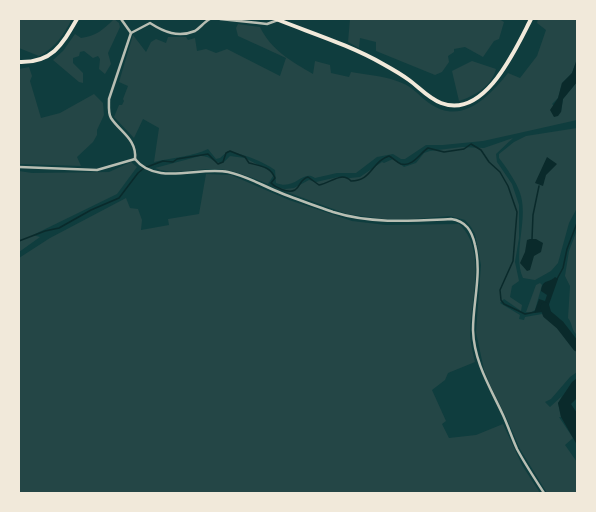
<svg xmlns="http://www.w3.org/2000/svg" width="596" height="512" font-family="'IBM Plex Serif',serif">
<style>
.green{fill:#244646}
.water{fill:#0a2a2b}
.lines{fill:none;stroke-linecap:round;stroke-linejoin:round}
.stream{stroke:#0a2a2b;stroke-width:1.5}
.river{stroke:#0a2a2b;stroke-width:9}
.minor{stroke:#b8beb3;stroke-width:2.5}
.secondary{stroke:#f1e9da;stroke-width:4}
</style>
<rect width="100%" height="100%" fill="#0f3d3e"/>
<g class="green">
<path d="M19 19H72C64 34 55 48 39 56L19 48Z"/>
<path d="M114 19 119 23 120 27 108 53 111 64 105 74 99 69 100 59 98 56 93 58 84 51 80 52 79 56 73 58V63L83 73V83L79 82 53 60 63 51 75 34 81 38C96 36 103 30 114 19Z"/>
<polygon points="350,19 499,19 504,22 499,39 494,41 483,57 465,47 454,49 454,52 448,56 449,62 442,72 435,75 376,51 376,42 360,38 359,48 348,42"/>
<path d="M538 19H577V59L572 73 562 83 558 98 552 104 561 112 563 99 577 82V120L483 141 443 145H426L405 159H401L393 154 377 157 356 173H337L315 178C302 169 296 191 276 183L275 170C261 160 244 155 228 151L220 158 216 159 208 149C194 156 171 158 154 162L159 128 143 119 134 138 114 117 119 105H122L124 101 123 99 128 86 119 82 133 35 146 52 151 42 156 39 166 43 168 37H186L188 40 195 38 197 51 206 49 216 53 227 49 280 76 286 58 238 36 236 28 238 24 260 27C271 50 291 61 313 74L315 61 330 65 331 73 349 77 351 72C367 75 387 76 402 83 413 87 420 97 429 103 461 126 488 98 508 73L520 78 537 56 546 30 537 23Z"/>
<path d="M472 61 496 69C492 86 474 96 459 101L452 71Z"/>
<polygon points="29,67 32,76 30,81 41,118 60,113 94,94 103,103 104,115 97,130 97,135 93,142 77,157 81,166 19,164 19,69"/>
<path d="M577 128V208L569 223 558 263 551 271 535 280 523 278C513 257 526 225 522 201 520 186 508 170 499 158V154L514 142 526 136Z"/>
<polygon points="513,138 496,154 497,162 512,184 519,205 519,238 515,262 519,281 512,286 510,297 522,305 521,311 504,299 500,303 520,315 519,319 524,320 525,317 542,314 555,319 560,328 577,349 577,372 570,377 551,399 545,402 550,407 562,396 558,403 561,417 559,417 573,438 565,445 577,462 577,493 547,493 520,449 506,417 490,385 484,370 476,332 481,265 475,234 471,227 465,220 450,216 414,219 384,219 347,214 273,187 285,189 294,188 309,180 316,182 338,177 350,178 360,177 382,162 384,163 393,159 404,167 416,163 424,153 430,151 462,147 484,148"/>
<path d="M200 156C212 156 212 163 223 163L230 156 245 158 270 171 273 176 268 184C252 178 235 170 217 169 198 168 173 176 155 168Z"/>
<polygon points="131,162 137,167 117,194 33,235 40,237 19,252 19,171 32,173 109,172"/>
<path d="M206 174 231 175 289 200 352 221 386 225 459 224C487 249 471 300 470 332 470 342 473 353 475 362L448 373 445 380 432 390 446 421 442 424 449 438 476 435 503 424 522 465 540 493H19V258L50 238 126 198 130 208 138 209 142 220 141 230 169 225 168 219 199 214Z"/>
<path d="M577 230V335C571 330 573 324 568 318L570 286 565 276 569 251Z"/>
<polygon points="540,283 542,285 535,310 530,313 526,312 536,285"/>
</g>
<g class="water">
<polygon points="577,59 577,82 563,99 561,112 558,116 554,117 550,110 558,98 562,83 572,73"/>
<polygon points="547,157 557,164 546,175 543,186 535,183"/>
<polygon points="530,239 536,239 543,243 541,252 534,256 530,270 527,271 520,263 525,252 527,240"/>
<path d="M555 277 558 279 547 310 543 312 534 313 539 299 545 301 547 295 541 291C543 278 548 284 555 277Z"/>
<polygon points="577,378 577,398 571,404 577,413 577,445 561,417 558,403 572,382"/>
</g>
<g class="lines">
<g class="stream">
<polyline points="532,239 533,215 539,186"/>
<path d="M19 241 45 231 59 228 91 210 119 198 138 173 144 168 163 161 173 162 177 159 208 154 218 164 223 162 226 153 230 151 245 157 249 163C260 166 270 166 275 178L271 183C275 187 288 194 295 190 301 186 300 179 308 177L319 185C331 183 341 171 351 181 372 181 372 161 389 156 393 158 396 162 401 164 413 167 420 153 428 148L444 152 464 149 471 144 481 150 489 162 500 172 508 186 517 212 513 261 500 290 501 300 504 304 525 314 535 312"/>
<polyline points="557,279 563,268 567,249 577,223"/>
</g>
<polyline class="river" points="545,307 547,314 560,325 577,347"/>
<g class="minor">
<polyline points="121,19 131,33"/>
<polyline points="220,19 267,24 278,20"/>
<path d="M135 159C156 186 199 166 228 172 247 176 263 186 281 193 298 200 316 206 333 212 371 224 411 221 451 219 466 221 472 231 475 245 482 274 473 301 473 330 474 362 490 387 503 415 508 426 512 438 517 449 525 464 535 479 544 493"/>
<path d="M135 159C137 139 120 132 111 118 108 113 109 105 109 99L131 33 150 23C164 32 178 38 195 31 200 28 204 22 210 19"/>
<polyline points="19,167 97,170 135,159"/>
</g>
<g class="secondary">
<path d="M276 19C311 33 350 45 383 64 392 69 401 74 409 80 420 88 428 98 441 103 485 120 516 48 531 19"/>
<path d="M19 62C52 63 62 45 77 19"/>
</g>
</g>
<rect width="596" height="512" fill="none" stroke="#f1e9da" stroke-width="40"/>
</svg>
